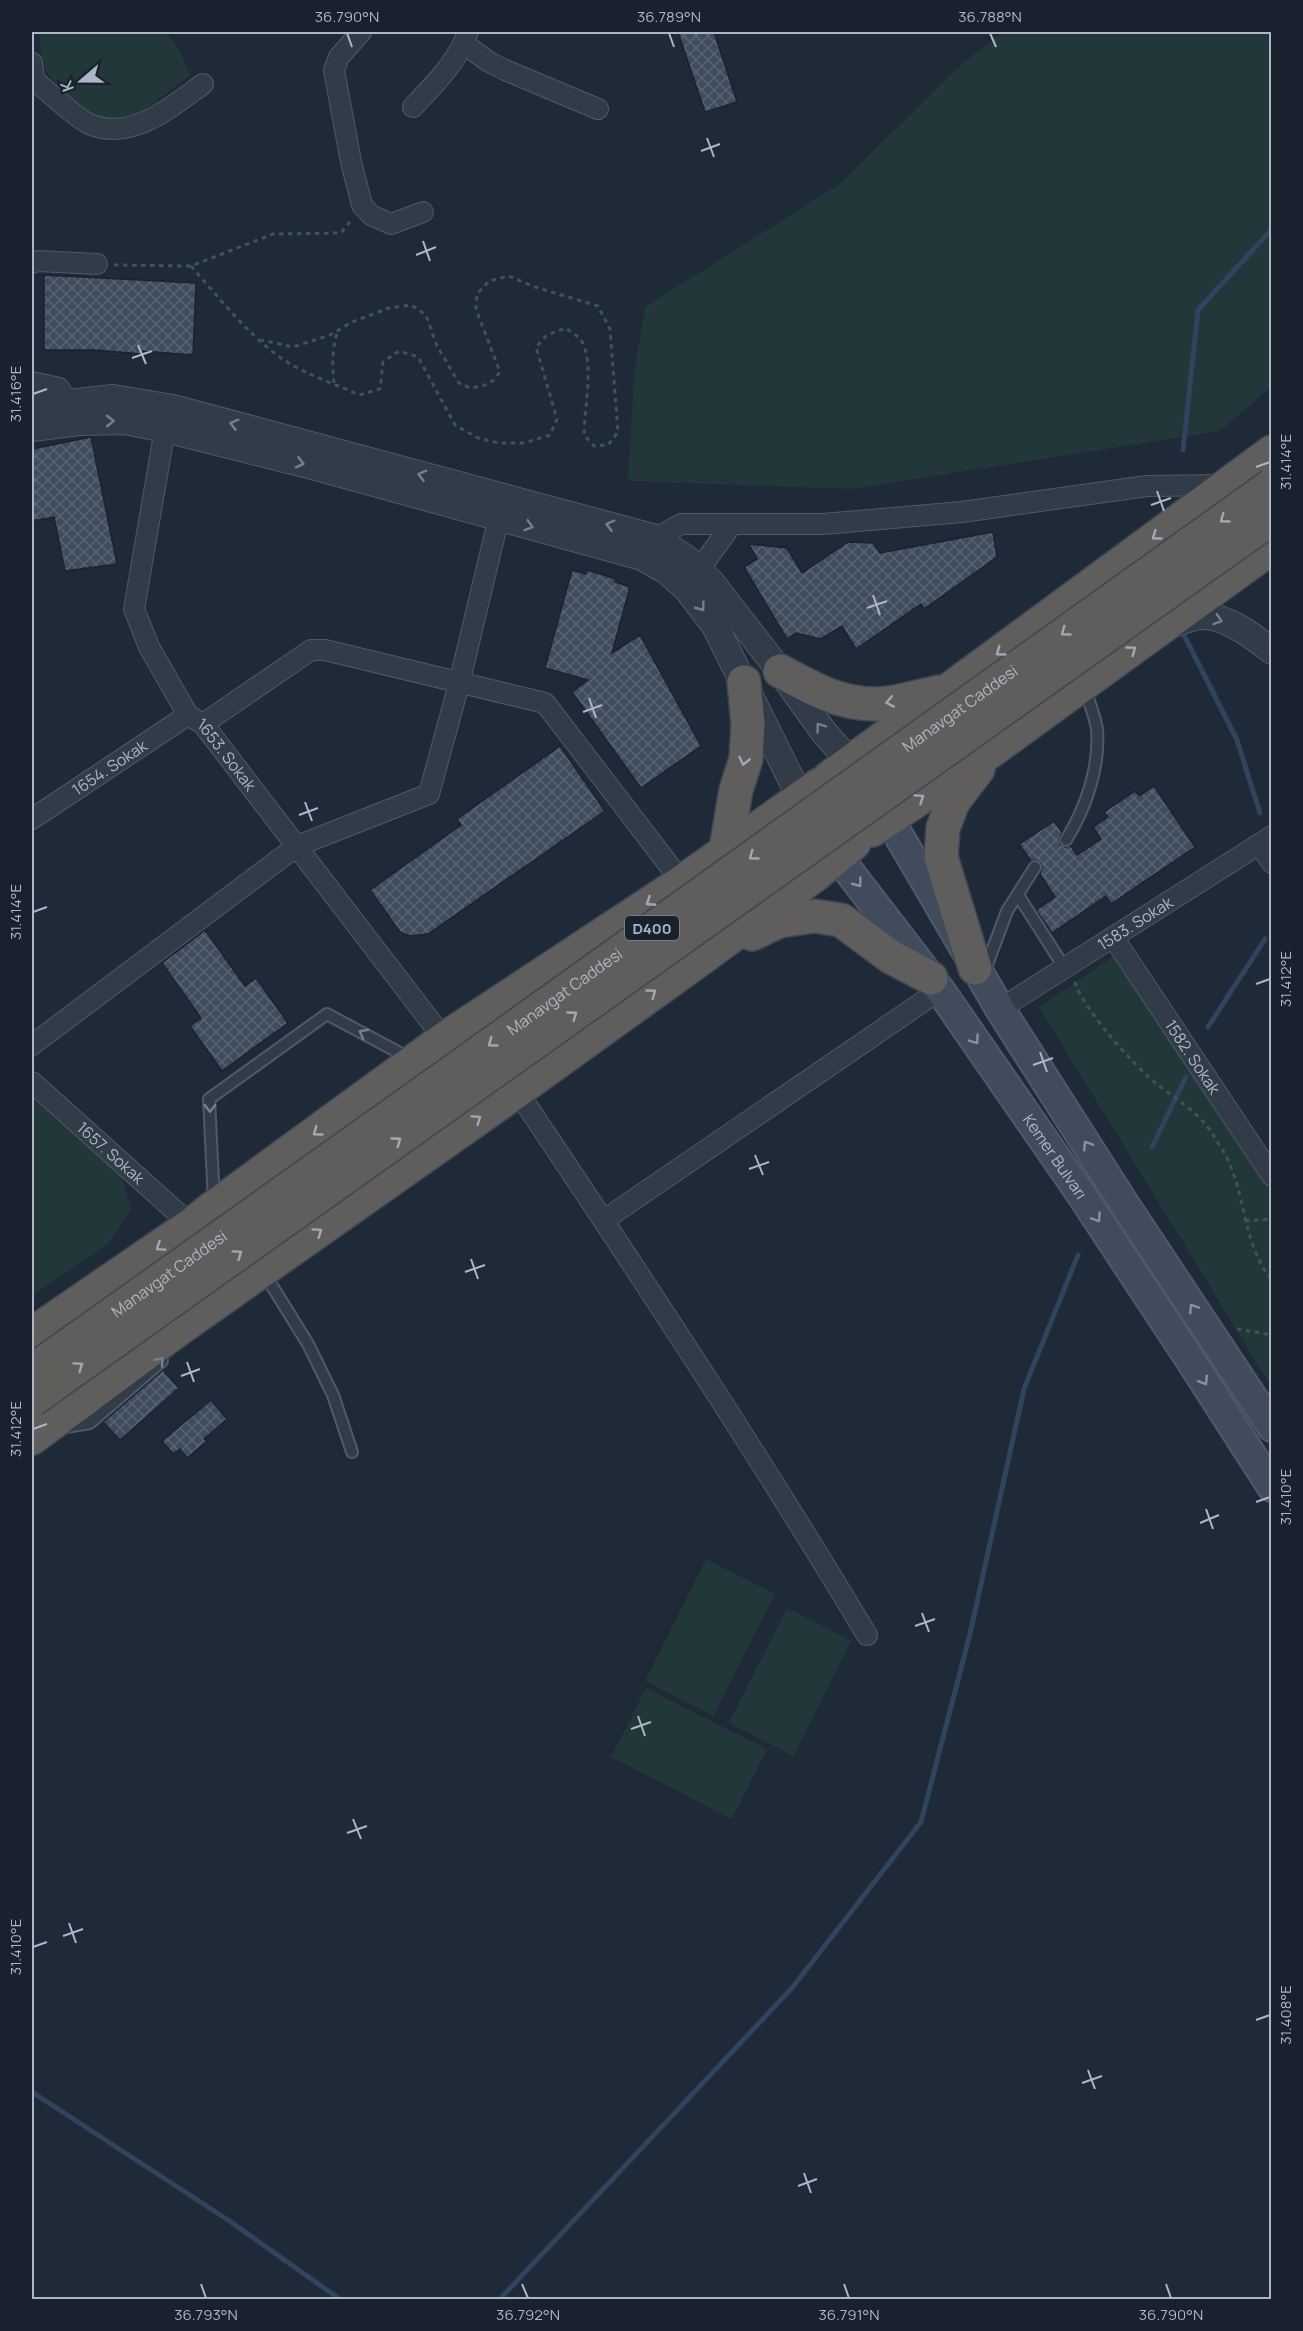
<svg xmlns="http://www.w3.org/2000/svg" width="1303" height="2331" font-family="Manrope,sans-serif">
<defs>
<pattern id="building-cross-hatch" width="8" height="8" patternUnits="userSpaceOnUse" patternTransform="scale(1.5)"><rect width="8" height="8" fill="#3f4c5e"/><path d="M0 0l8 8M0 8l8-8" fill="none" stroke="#586474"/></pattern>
</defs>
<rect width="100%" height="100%" fill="#1f2a38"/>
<g fill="#213739">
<polygon points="39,32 166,32 180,51 190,75 137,116 97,119 64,94 43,68"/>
<polygon points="1003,32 1271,32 1271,387 1220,431 852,489 628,481 634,375 645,307 838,185 964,62"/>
<polygon points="1114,956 1271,1189 1271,1386 1039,1007"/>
<polygon points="32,1098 119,1167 131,1208 109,1243 32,1296"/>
<polygon points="706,1559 775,1594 713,1716 645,1681"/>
<polygon points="787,1608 851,1641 793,1756 729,1723"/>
<polygon points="646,1688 767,1749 732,1819 611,1757"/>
</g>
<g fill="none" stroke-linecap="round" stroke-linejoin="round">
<g stroke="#2f445f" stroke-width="5">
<polyline points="1183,450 1198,310 1272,229"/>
<polyline points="1182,631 1237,740 1260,813"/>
<polyline points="1208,1027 1265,939"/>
<polyline points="1152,1147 1186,1077"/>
<polyline points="32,2092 228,2220 341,2300"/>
<polyline points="499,2300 792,1988 921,1822 970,1634 1024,1389 1078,1255"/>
</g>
</g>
<g fill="url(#building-cross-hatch)" stroke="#1a232f" stroke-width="1.5">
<polygon points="678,32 714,32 737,102 705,112"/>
<polygon points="44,275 196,283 193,355 142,351 142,354 95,350 44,350"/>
<polygon points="91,437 117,564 65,571 54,517 32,521 32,449"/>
<polygon points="993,532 997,557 924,609 921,604 856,649 842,626 821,639 796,633 787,639 744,567 757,559 749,544 787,548 802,573 848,542 873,543 880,553"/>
<polygon points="572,570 586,574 587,570 616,579 615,582 630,587 612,653 640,635 701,746 641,788 572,692 588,680 545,668"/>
<polygon points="560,746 605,811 428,934 410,936 400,932 370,890 461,825 457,819"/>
<polygon points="1154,786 1195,847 1111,904 1106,896 1052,933 1036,910 1055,897 1040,874 1042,868 1041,863 1036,860 1031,861 1019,844 1054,821 1062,832 1059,839 1060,844 1065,847 1071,846 1077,855 1101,839 1093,827 1108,817 1104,812 1135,791 1139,796"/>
<polygon points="205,930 245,986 256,978 288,1023 222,1071 190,1026 201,1018 162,963"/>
<polygon points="163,1370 179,1388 120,1440 103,1422"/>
<polygon points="211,1400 227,1419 204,1439 207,1441 187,1458 180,1449 173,1454 162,1441"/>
</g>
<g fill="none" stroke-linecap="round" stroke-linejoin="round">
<g stroke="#505967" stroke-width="14">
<g id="service">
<path d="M1066 840C1086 808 1100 767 1097 729 1095 716 1089 702 1085 689"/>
<polyline points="1018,895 1064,967"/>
<polyline points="985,970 1007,911 1035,867"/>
<polyline points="214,1202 209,1099 327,1014 409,1058"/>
<polyline points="264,1273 308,1344 333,1395 352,1452"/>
<polyline points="66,1427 90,1423 162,1361"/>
</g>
</g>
<g stroke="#505967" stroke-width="22">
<g id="minor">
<polyline points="361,32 339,57 334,70 351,162 362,205 371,215 391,224 423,212"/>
<polyline points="464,44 489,62 505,70 598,109"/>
<path d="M32 63 34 80C46 90 77 119 89 124 131 142 171 107 203 84"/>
<path d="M413 107C434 85 458 61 468 32"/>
<polyline points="32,263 38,261 97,264"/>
<polyline points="32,382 59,388 75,414"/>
<path id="s1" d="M165 429 134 609 149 647 188 715 203 724 444 1039"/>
<polyline points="656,538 681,524 823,524 962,512 1147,486 1222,485"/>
<polyline points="699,570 732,524"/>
<polyline points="203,724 311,650 325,650 545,703 682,882"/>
<path id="s2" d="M32 819 188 715"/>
<polyline points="1259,844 1272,863"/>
<path id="s3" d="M1113 937 1272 1176"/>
<path id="s4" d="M1000 1009 1272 836"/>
<polyline points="32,1045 297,846 429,794 459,684 499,517"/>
<path id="s5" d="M32 1082 191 1225"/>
<path d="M517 1091C637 1270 756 1450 867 1635"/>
<polyline points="604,1220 940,990"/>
</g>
</g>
<g stroke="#505967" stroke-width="28">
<g id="tertiary">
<polyline points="32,407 113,398 173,408 656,538 687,559 711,582 780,671 823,731 862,776"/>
<polyline points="32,428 79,422 125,421 165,429 316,467 642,557 665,570 687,589 715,626 809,815"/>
<path d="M1171 625C1181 622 1194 615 1204 616 1228 617 1254 637 1272 651"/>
</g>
</g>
<g stroke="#505967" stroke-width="32">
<g id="secondary">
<polyline points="878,800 1000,1009 1125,1205 1272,1427"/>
<path id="s6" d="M824 839 940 990 1081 1194 1189 1358 1272 1487"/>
</g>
</g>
<g stroke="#3d4653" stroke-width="36">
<g id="trunk">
<path d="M780 671C811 688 839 704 875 704 896 704 919 696 940 692"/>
<polyline points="829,778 1272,452"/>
<polyline points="872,830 991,751 1272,547"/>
<polyline points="726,849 736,790 746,759 748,724 744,682"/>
<polyline points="752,934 779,921 814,916 841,920 891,957 931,978"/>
<polyline points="975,968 941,857 943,828 953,802 978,769"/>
<polyline points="32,1334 191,1225 214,1207 444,1039 682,882 819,785"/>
<polyline points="32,1438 176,1331 517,1091 699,960 815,875 854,843"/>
</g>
</g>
<g stroke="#3e5457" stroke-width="3" stroke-dasharray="4.5 4.5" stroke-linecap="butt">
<polyline points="114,265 191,266 273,234 341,233 352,219"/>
<path d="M191 266C221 300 249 337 287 362 309 376 336 384 359 395L380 389 383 362 399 351 418 357 455 425 478 438 499 443H524L550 435 557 419 536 347 547 335 566 328C571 332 578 336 581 340 595 362 584 409 584 435L594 446 608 445 618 432 610 329 598 306 535 287 509 276 489 281 477 294 476 309 500 372 494 380 483 386 470 388 459 383 437 346 426 315 411 305 389 308 352 322 330 335 293 347 261 340"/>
<path d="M334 383C332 364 332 348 338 330"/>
<path d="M1075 982C1083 1009 1134 1066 1158 1085 1177 1100 1198 1112 1212 1133 1218 1143 1226 1154 1230 1165 1247 1205 1243 1242 1272 1281"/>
<polyline points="1245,1221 1272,1219"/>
<polyline points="1237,1329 1272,1335"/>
</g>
<use href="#service" stroke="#323c49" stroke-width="10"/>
<use href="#minor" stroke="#323c49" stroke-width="20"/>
<use href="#tertiary" stroke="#323c49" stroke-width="26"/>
<use href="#secondary" stroke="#404b5c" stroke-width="28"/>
<use href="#trunk" stroke="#605e5c" stroke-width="33"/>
<g stroke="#3d4653" stroke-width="36" stroke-linecap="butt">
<g id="trunk-bridge">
<path id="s7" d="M32 1371 427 1090 1272 485"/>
<polyline points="32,1400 1272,518"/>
</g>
</g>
<use href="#trunk-bridge" stroke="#605e5c" stroke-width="33"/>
</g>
<defs><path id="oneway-chevron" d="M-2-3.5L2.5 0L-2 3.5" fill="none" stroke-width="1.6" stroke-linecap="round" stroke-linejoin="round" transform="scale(1.5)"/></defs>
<g stroke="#757f8e">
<use href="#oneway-chevron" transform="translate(110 421) rotate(-1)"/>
<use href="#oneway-chevron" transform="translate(234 424) rotate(-165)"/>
<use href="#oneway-chevron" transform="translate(300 463) rotate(14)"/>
<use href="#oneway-chevron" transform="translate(422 475) rotate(-165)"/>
<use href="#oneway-chevron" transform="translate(610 525) rotate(-165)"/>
<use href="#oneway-chevron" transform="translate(529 526) rotate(17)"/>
<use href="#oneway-chevron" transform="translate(701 607) rotate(53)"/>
<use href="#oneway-chevron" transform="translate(1218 620) rotate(18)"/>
<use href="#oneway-chevron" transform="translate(820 727) rotate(-126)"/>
<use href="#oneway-chevron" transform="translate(363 1033) rotate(-152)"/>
<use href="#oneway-chevron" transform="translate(210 1108) rotate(91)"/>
<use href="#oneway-chevron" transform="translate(160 1361) rotate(-49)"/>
</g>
<g stroke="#a1a9b6">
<use href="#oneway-chevron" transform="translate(1224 519) rotate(144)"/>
<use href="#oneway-chevron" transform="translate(1156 536) rotate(144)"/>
<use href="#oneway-chevron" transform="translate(1065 632) rotate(144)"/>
<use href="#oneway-chevron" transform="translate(1132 650) rotate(-36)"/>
<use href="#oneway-chevron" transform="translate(1000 652) rotate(144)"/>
<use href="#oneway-chevron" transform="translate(890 702) rotate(169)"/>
<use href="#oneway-chevron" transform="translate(744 761) rotate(103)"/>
<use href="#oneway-chevron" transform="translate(920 798) rotate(-34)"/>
<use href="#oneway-chevron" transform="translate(753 856) rotate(144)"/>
<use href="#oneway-chevron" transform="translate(650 902) rotate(147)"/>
<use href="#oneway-chevron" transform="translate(652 993) rotate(-36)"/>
<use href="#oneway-chevron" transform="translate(573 1015) rotate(-36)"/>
<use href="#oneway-chevron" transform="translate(492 1043) rotate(144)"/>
<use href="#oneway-chevron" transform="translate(477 1119) rotate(-35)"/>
<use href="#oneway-chevron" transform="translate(317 1132) rotate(144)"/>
<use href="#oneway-chevron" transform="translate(397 1141) rotate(-36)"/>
<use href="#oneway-chevron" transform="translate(318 1232) rotate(-35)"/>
<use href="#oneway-chevron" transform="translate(160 1247) rotate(146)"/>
<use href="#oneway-chevron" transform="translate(238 1254) rotate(-35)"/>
<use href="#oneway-chevron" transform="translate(79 1366) rotate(-35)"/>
</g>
<g stroke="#8691a1">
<use href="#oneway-chevron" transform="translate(858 883) rotate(53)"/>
<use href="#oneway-chevron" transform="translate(975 1040) rotate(55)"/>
<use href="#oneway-chevron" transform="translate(1087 1145) rotate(-123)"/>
<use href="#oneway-chevron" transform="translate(1097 1218) rotate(56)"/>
<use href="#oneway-chevron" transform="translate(1193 1308) rotate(-123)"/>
<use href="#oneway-chevron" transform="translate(1204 1381) rotate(58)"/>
</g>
<path fill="none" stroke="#acb6c6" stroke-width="2" d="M347 33 352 47M669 33 674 47M990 33 996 47M707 138 714 157M701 151 720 144M423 241 430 261M416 255 436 247M138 345 146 364M132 358 152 351M33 394 47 389M1256 467 1270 462M1157 491 1164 511M1151 505 1171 498M873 595 880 615M867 608 887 601M589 698 596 718M583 712 602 705M305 802 312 821M299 815 318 808M33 912 47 907M1256 984 1270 979M1040 1052 1047 1072M1033 1065 1053 1058M755 1155 763 1175M749 1169 769 1162M471 1259 478 1279M465 1272 485 1265M187 1362 194 1382M181 1376 200 1369M33 1429 47 1424M1256 1502 1270 1497M1206 1509 1213 1529M1200 1523 1219 1515M922 1613 929 1632M915 1626 935 1619M638 1716 645 1736M631 1729 651 1722M353 1819 361 1839M347 1833 367 1826M69 1923 76 1943M63 1936 83 1929M33 1947 47 1942M1256 2020 1270 2015M1088 2070 1095 2089M1082 2083 1102 2076M804 2173 811 2193M798 2186 817 2179M201 2284 206 2298M522 2284 528 2298M844 2284 849 2298M1166 2284 1171 2298"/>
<g text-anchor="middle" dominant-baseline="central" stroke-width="5" stroke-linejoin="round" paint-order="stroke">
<rect fill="#18212d" stroke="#808998" stroke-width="1.5" x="625" y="916" width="54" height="24" rx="4.5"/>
<g font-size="15" font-weight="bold" fill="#acb6c6">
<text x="652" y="928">D400</text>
</g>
<g font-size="16" fill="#acb6c6" stroke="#18212d">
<text stroke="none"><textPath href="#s7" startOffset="1140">Manavgat Caddesi</textPath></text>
<text stroke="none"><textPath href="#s1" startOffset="358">1653. Sokak</textPath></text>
<text stroke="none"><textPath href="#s2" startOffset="93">1654. Sokak</textPath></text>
<text stroke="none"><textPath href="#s4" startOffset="160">1583. Sokak</textPath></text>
<text stroke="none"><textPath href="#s7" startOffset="654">Manavgat Caddesi</textPath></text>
<text stroke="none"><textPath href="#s3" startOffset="144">1582. Sokak</textPath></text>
<text stroke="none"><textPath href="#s5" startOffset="106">1657. Sokak</textPath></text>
<text stroke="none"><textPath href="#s6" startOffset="393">Kemer Bulvarı</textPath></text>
<text stroke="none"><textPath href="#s7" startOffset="168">Manavgat Caddesi</textPath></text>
</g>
</g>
<rect width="1303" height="2331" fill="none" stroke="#18212d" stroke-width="66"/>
<g transform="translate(81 81) rotate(250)" stroke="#18212d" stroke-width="4.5" paint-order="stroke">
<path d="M0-4.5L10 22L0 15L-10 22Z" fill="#acb6c6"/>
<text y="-9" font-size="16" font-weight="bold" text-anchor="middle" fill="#acb6c6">K</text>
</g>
<rect x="33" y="33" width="1237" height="2265" fill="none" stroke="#acb6c6" stroke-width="2"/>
<g font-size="15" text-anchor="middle" fill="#acb6c6">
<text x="347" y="22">36.790°N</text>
<text x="669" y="22">36.789°N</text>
<text x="990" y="22">36.788°N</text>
<text transform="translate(16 394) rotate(-90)" y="5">31.416°E</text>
<text transform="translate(1286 462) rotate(-90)" y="5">31.414°E</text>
<text transform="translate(16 912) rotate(-90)" y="5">31.414°E</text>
<text transform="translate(1286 979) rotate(-90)" y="5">31.412°E</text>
<text transform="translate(16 1429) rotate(-90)" y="5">31.412°E</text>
<text transform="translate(1286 1497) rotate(-90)" y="5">31.410°E</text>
<text transform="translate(16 1947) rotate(-90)" y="5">31.410°E</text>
<text transform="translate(1286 2015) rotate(-90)" y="5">31.408°E</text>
<text x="206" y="2320">36.793°N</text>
<text x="528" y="2320">36.792°N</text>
<text x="849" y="2320">36.791°N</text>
<text x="1171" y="2320">36.790°N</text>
</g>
</svg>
